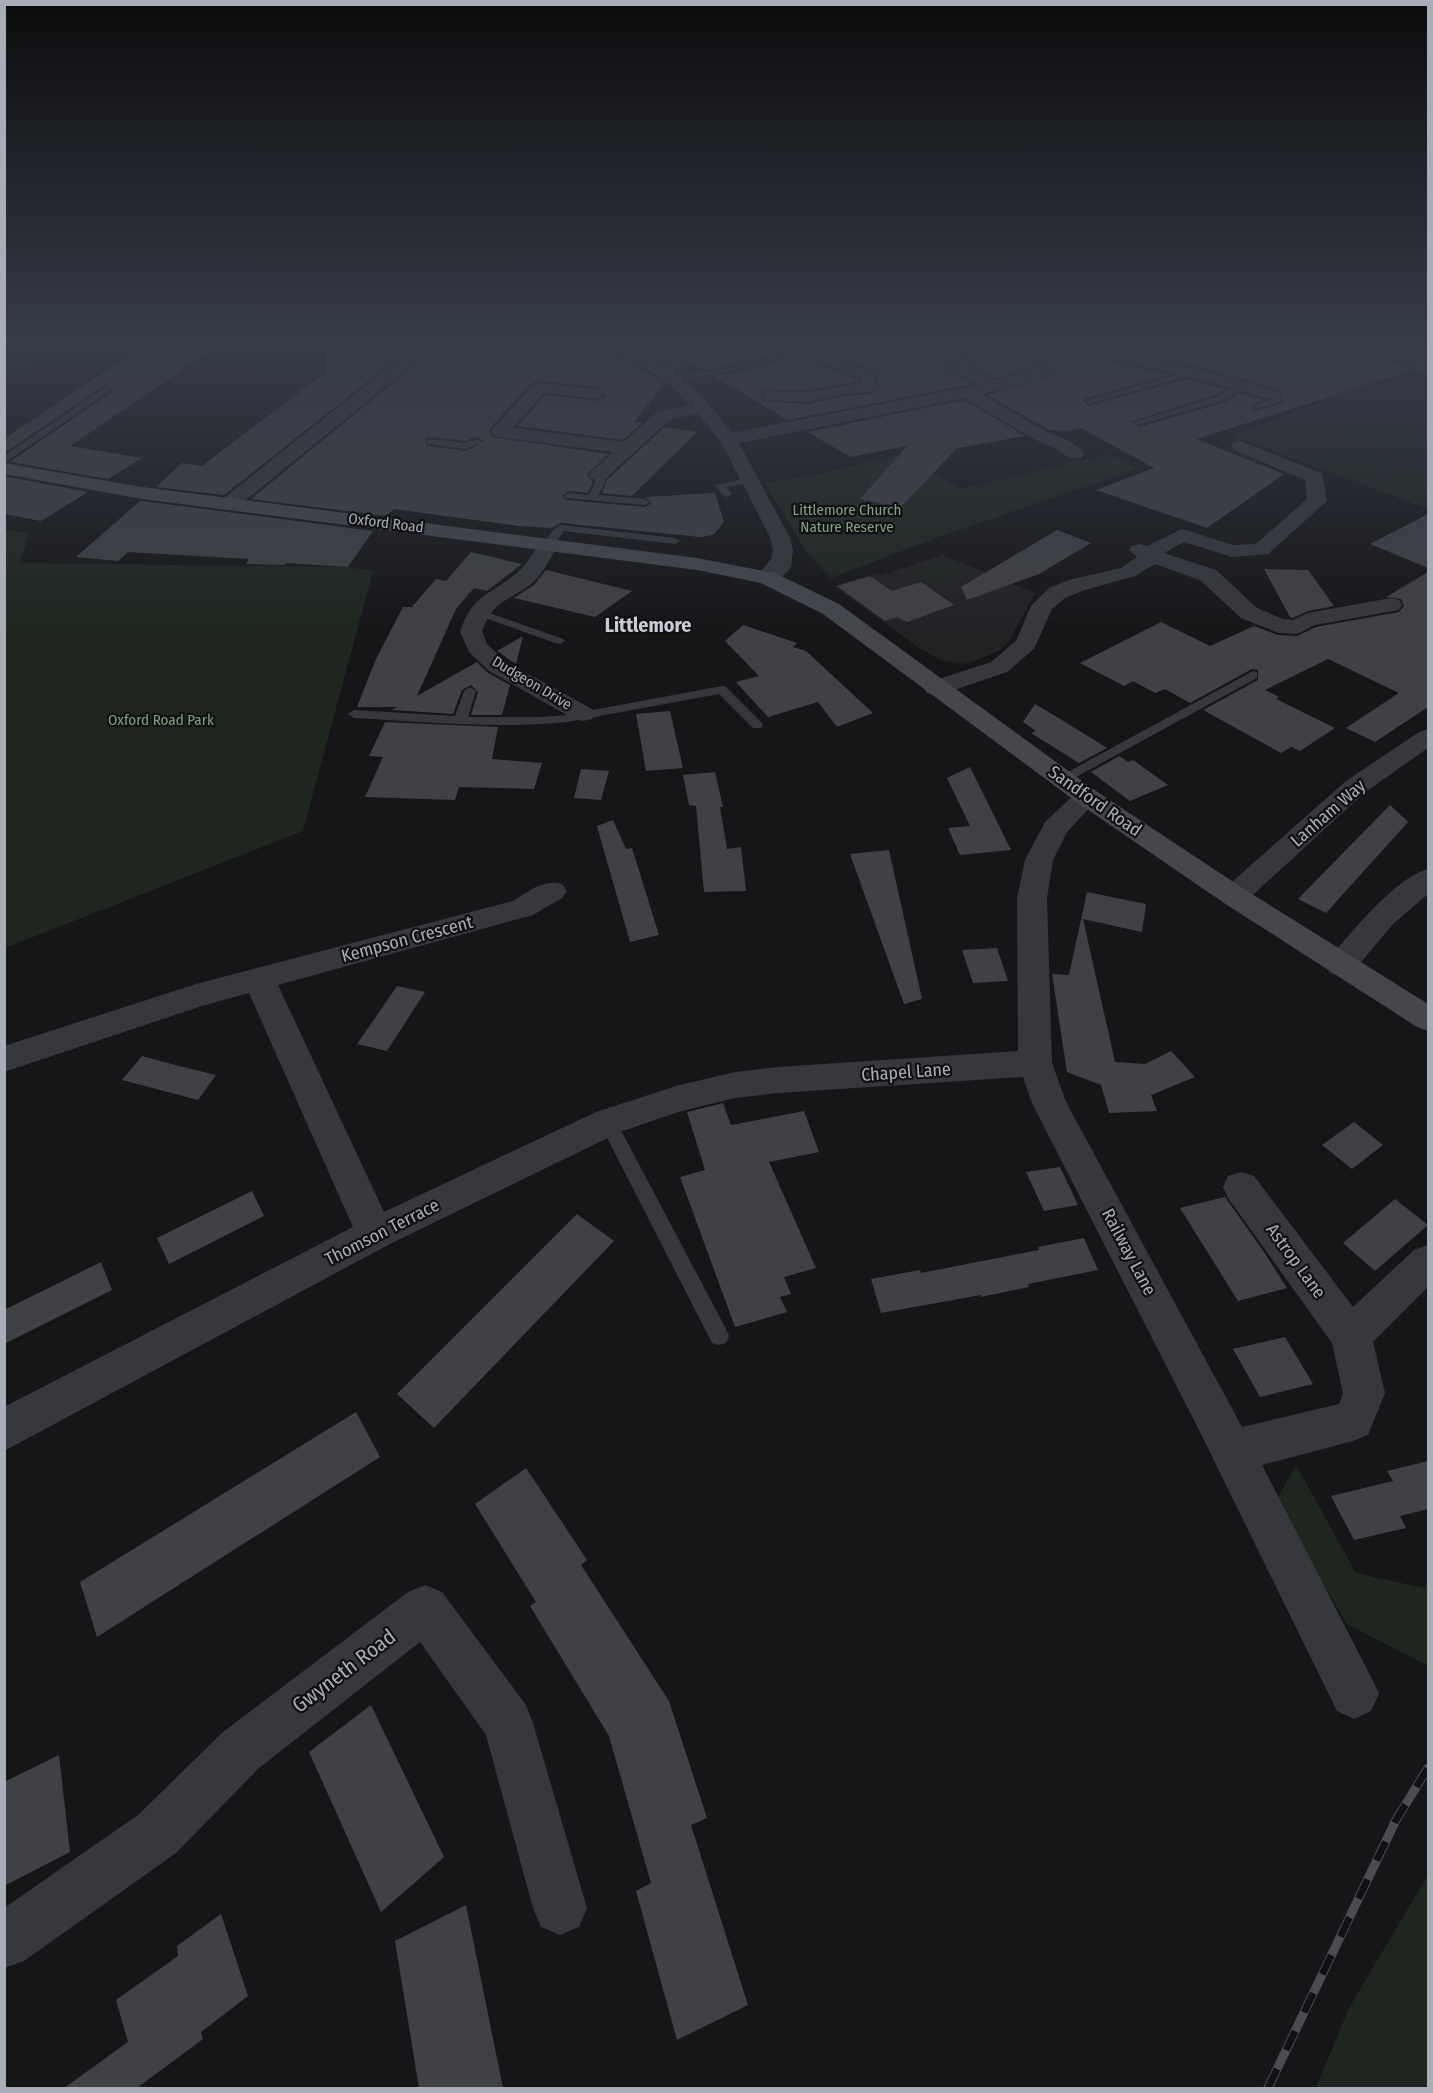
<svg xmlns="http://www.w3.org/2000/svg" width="1433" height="2093" font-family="'Fira Sans Condensed',sans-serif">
<rect width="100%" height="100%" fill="#161618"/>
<g fill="#222225">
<polygon points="1428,379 1428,509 1234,436 1356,388"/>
<polygon points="943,555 1035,593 1008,643 998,651 967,664 943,661 919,648 834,586 878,573 881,575"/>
</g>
<g fill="#1e261f">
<polygon points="5,341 77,341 5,380"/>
<polygon points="1390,424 1428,432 1428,457 1406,459 1333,431"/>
<polygon points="1353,443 1404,461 1361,483 1309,463"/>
<polygon points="907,453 929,471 960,488 966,488 1108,454 1140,468 936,538 831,578 807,553 765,483 824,473"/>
<polygon points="1412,464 1428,470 1428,503 1423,506 1369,486"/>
<polygon points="5,530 29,533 20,563 346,567 373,571 303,831 5,948"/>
<polygon points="950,561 966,571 927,584 911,574"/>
<polygon points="1296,1465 1356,1573 1424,1588 1428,1582 1428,1666 1347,1624 1275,1503"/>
<polygon points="1428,1875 1428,2088 1316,2088 1349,2008"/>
</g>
<g fill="#404145" fill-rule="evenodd">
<path d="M326 341H587L591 346 632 363 664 384 634 422 642 423 623 440 518 426 545 395 597 401 607 395 597 387 540 381 532 382 492 426 489 432 492 437 608 454 587 475 593 482 588 493 568 491 562 496 566 500 645 507 652 503 646 497 715 493 724 522 713 535 700 537 561 523 552 528 519 526 394 509 386 516 251 499 426 356 429 351 418 344 412 346 224 495 156 487 182 463 202 466 326 372H324ZM429 437 465 441 477 437 484 441 466 451 427 446 425 440Z"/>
<polygon points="622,341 699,341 693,349 751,341 822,341 747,362 704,370 685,358 676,370 649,351"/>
<path d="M847 341H941L945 346 965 353 946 364 944 367 946 372 972 384 788 420 714 376 748 370ZM822 351 877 372 879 389 870 394 844 396 807 404 762 401 760 395 764 390H807L860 381 816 363 813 357Z"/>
<polygon points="973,341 1072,341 1041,362 996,378 972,368 994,354 991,348"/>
<polygon points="1096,341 1143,341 1177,355 1232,341 1357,341 1361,346 1413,370 1197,439 1284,474 1207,528 1096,490 1154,468 1081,428 1068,431 1049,430 988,395 1048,376 1082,355 1168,375 1084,399 1083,401 1088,406 1186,379 1226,389 1218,394 1132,421 1139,427 1226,402 1239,393 1263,400 1253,404 1253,409 1256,411 1283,403 1281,390 1202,368 1094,345"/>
<polygon points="1386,341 1428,341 1428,362"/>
<polygon points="153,345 214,348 70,446 142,458 108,479 10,462 112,392 113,389 103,386 4,453 4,439 113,366"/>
<polygon points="964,400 1025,436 957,448 900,508 860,499 907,446 850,457 808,432"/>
<polygon points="665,427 697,432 632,496 602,493 607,480"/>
<polygon points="4,476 88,492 41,521 4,514"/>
<polygon points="140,501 142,501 373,531 348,567 286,563 284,565 246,564 249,559 128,552 118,561 76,557"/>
<polygon points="1428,514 1428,568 1370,544"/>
<polygon points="1057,530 1091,543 1039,574 967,600 961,587"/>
<polygon points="471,552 522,564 487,591 474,588 456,609 417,696 477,662 488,673 510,685 502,715 471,715 478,692 471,685 462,690 453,714 392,710 397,707 357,707 376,659 403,607 412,607 436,579 446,581"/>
<polygon points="1264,569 1308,570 1334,606 1308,611 1293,618 1278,614 1290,617"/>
<polygon points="546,570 632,591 595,617 514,598 534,585"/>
<polygon points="1428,572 1428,707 1375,742 1346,728 1399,693 1328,659 1265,690 1279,697 1276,699 1335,728 1300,751 1291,747 1281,753 1203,710 1258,680 1258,670 1252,669 1190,703 1165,689 1155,693 1133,681 1124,686 1080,663 1161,622 1210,646 1254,626 1278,635 1297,636 1316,627 1399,612 1404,606 1401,599 1386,597"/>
<polygon points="870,576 892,591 921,582 954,605 907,622 897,617 885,621 837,586"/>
<polygon points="743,625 797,643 793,647 806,651 873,713 837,727 818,702 768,717 736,682 759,676 725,641"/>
<polygon points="523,636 516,664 497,651"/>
<polygon points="1035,704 1062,720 1107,748 1079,763 1031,733 1036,731 1023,722"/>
<polygon points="670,711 683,768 646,771 636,714"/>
<polygon points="385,722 498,727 492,759 542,763 534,789 459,787 455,800 365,797 383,757 369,756"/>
<polygon points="1119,756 1128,762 1133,760 1168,785 1130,801 1091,772"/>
<polygon points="970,767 1011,850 960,855 948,828 970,826 947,778"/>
<polygon points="581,769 609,771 601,800 574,798"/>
<polygon points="715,772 723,807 720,807 727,849 741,847 746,891 704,892 696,806 689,805 683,775"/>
<polygon points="1390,805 1408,822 1326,913 1298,899"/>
<polygon points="613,820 626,849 632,848 659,935 630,942 597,826"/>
<polygon points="889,850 922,999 904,1004 850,854"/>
<polygon points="1087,892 1146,904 1142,932 1083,919 1115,1062 1145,1064 1171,1051 1195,1077 1151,1095 1157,1111 1109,1113 1101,1085 1067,1072 1052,974 1069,975"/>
<polygon points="997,948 1008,981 973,983 962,950"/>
<polygon points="397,986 425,992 387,1051 357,1044"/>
<polygon points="142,1056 179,1066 216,1075 198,1100 122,1080"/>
<polygon points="723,1103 731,1125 804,1111 819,1152 769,1162 816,1268 784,1277 791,1294 780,1297 787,1312 735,1327 680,1177 705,1170 687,1112"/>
<polygon points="1354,1122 1383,1145 1352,1169 1322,1145"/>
<polygon points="1060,1167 1078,1205 1044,1211 1026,1172"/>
<polygon points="252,1191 264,1216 169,1264 157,1238"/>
<polygon points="1225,1197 1262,1249 1287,1288 1238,1301 1180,1208"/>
<polygon points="1395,1199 1428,1225 1375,1271 1343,1243"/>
<polygon points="577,1214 614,1241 434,1428 397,1394"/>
<polygon points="1084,1238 1098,1270 1028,1284 1029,1287 981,1297 981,1295 881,1313 871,1279 920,1270 921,1273 1039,1250 1038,1247"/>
<polygon points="101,1262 112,1290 4,1344 4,1310"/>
<polygon points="1285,1337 1313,1384 1260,1397 1233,1349"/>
<polygon points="356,1412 380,1457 97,1637 80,1582"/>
<polygon points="1428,1461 1428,1509 1400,1516 1406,1528 1354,1540 1331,1496 1393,1481 1387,1471"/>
<polygon points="526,1468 587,1560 581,1565 669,1701 707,1818 691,1825 748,2005 677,2040 636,1891 651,1883 609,1736 530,1606 536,1602 475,1504"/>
<polygon points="371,1705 444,1857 381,1912 309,1752"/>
<polygon points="59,1755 70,1852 4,1886 4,1782"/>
<polygon points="466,1905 503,2088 419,2088 395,1941"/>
<polygon points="221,1914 248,1996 201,2032 203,2039 137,2088 64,2088 128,2042 116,2000 178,1956 177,1946"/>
</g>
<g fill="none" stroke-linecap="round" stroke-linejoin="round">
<g fill="#37383d" fill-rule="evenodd">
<polygon points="831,341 845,341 747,368 674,380 670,378 747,364"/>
<polygon points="1188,371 1191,371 1191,375 1089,404 1085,401"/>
<polygon points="1240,383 1247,385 1225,400 1138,425 1134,422 1219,396"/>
<polygon points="104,388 111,390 4,463 4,456"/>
<polygon points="1273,392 1281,398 1281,402 1255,409 1255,405 1272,399 1269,395"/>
<polygon points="430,439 465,443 478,439 482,442 466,449 427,444 427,440"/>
<polygon points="598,472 603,475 605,482 598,495 645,499 650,502 645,505 566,498 564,496 569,493 589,495 595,482 593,475"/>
<polygon points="752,477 757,480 755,482 726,487 732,494 727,497 724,496 715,485"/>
<path d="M561 525 675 538 680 541 675 544 564 531 553 546H545C544 540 554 527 561 525Z"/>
<polygon points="478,609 563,639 565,641 559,644 555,643 474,614 474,610"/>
<polygon points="1253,671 1257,672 1257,678 1067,782 1062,783 1055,779"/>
<path d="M722 686 726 687 761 722 763 725 761 728H753L719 694 567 722C496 729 425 722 354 718L348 714 354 710 455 716 464 691 470 687 476 691 468 717H541L566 715Z"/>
<polygon points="608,1115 614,1117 726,1329 729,1336 726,1343 719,1345 712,1343 599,1122 602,1117"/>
</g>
<g fill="#37383d" fill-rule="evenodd">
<polygon points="216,341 300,341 287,349 224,346"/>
<path d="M589 341C597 341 605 340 613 341 659 348 707 398 732 433L979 385 948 371 946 368 948 365 971 353 946 344 943 341H966L990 350 992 353 990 356 967 368 996 380 1042 364 1076 341H1094L1090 346 1202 370 1279 391 1281 395 1273 400 1202 380 1081 353C1054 377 1016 386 982 394 1004 407 1025 421 1048 432 1061 438 1076 442 1084 454L1081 458H1069L1057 449 1036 440 964 398 739 443 790 538 793 550 791 567C783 578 773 586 759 583L756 578C769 559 779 560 768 533L723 446 698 413 669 420 605 479H591L589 475 613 452 494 436 491 432 494 428 534 384 540 383 597 389 605 394 597 399 544 393 513 428 624 442 657 412 691 405C662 375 631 357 592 344Z"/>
<polygon points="1359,341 1380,341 1428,364 1428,375 1362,344"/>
<polygon points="419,346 427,351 425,354 237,507 223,507 220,503 223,499 413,348"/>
<polygon points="823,353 876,374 878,387 870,392 844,394 807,402 764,400 762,396 764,392 770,391 807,392 862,383 862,379 817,361 815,358 817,355"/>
<polygon points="1240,441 1321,473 1323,477 1327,501 1268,554 1232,557 1184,542 1164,553 1216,570 1257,608 1283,619 1293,620 1308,613 1391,598 1399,600 1402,605 1399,610 1315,625 1297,634 1279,633 1241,618 1200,580 1155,564 1135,576 1085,590 1065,598 1052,609 1034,649 1007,672 945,693 936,695 927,693 924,688 927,683 991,662 1016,641 1031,606 1049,588 1069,580 1121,568 1137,557 1129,550 1132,546 1139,544 1147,546 1182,529 1233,545 1256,544 1307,499 1305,480 1234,450 1231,446 1234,442"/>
<path d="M549 538 556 540 559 544C551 556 543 574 532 583 508 602 494 599 482 631L487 644 505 661 592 709 595 714 592 719 583 721 574 719 489 671 469 652 460 631C474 593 489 596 517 573 527 565 534 550 542 540Z"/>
<polygon points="1428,729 1428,748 1364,793 1244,903 1234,906 1224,903 1219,896 1224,889 1346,781 1419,732"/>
<path d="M1087 789 1096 791 1100 797 1067 832 1053 860 1047 898 1052 1063 1066 1102 1242 1427 1339 1404 1343 1393 1332 1343 1228 1198 1223 1187 1228 1176 1241 1172 1254 1176 1353 1307 1414 1250 1428 1245V1287L1373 1342 1385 1393 1368 1435 1353 1441 1262 1465 1371 1677 1379 1694 1371 1711 1354 1719 1337 1711 1200 1432 1032 1103 1023 1077 778 1093 735 1098 678 1112 620 1132 388 1245 4 1451V1407L353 1227 249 993 202 1006 4 1072V1046L196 984 513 901C529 891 543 879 562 884L567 891 562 898 533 915 278 985 384 1212 596 1112 676 1086 735 1072 778 1067 1018 1051 1017 898 1025 860 1045 822 1078 791Z"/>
<path d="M1428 869V894L1393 924 1352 973 1341 976 1330 973 1326 965 1330 957C1353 931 1394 879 1428 869Z"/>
<polygon points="425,1585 442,1592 526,1705 533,1723 587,1908 579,1927 560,1935 541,1927 533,1908 486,1735 420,1642 259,1768 176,1853 24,1961 4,1968 4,1908 138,1815 223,1732 408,1592"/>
</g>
<polygon fill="#45474d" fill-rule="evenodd" points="4,463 142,487 697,558 775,573 839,604 1096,791 1244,889 1428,1004 1428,1031 1417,1027 1224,903 1078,803 823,614 761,583 697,570 142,499 4,474"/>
<g stroke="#4a4c52" stroke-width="9">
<polyline id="rail" points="1268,2088 1396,1820 1428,1768"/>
</g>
<use href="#rail" stroke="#111113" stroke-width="7" stroke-dasharray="21" stroke-linecap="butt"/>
</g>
<linearGradient id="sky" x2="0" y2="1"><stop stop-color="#0c0c0d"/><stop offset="0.54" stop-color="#363c48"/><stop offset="1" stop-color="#363c48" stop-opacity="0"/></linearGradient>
<rect width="1433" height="634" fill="url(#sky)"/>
<g text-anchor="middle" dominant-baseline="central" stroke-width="4.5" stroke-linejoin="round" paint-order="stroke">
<g font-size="15" fill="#7fa381" stroke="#111113">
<text x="847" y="510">Littlemore Church<tspan x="847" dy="17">Nature Reserve</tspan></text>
<text x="161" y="720">Oxford Road Park</text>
</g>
<g font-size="15" fill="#a8adb8" stroke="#111113">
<text transform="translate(386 523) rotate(7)">Oxford Road</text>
<text transform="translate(532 683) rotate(31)">Dudgeon Drive</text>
</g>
<g font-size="18" fill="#a8adb8" stroke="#111113">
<text transform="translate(1095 801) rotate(35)">Sandford Road</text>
<text transform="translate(1328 813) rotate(-41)">Lanham Way</text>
<text transform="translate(407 939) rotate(-15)">Kempson Crescent</text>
<text transform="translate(906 1072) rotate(-4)">Chapel Lane</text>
<text transform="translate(382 1232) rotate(-27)">Thomson Terrace</text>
<text transform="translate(1129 1252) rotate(62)">Railway Lane</text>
<text transform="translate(1296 1261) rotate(54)">Astrop Lane</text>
</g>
<g font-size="20" font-weight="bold" fill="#c9ccd4" stroke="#111113">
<text x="648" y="625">Littlemore</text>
</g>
<g font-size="21" fill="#a8adb8" stroke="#111113">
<text transform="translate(344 1671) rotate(-37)">Gwyneth Road</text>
</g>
</g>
<rect width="1433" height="2093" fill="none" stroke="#a8adb8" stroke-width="12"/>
</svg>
